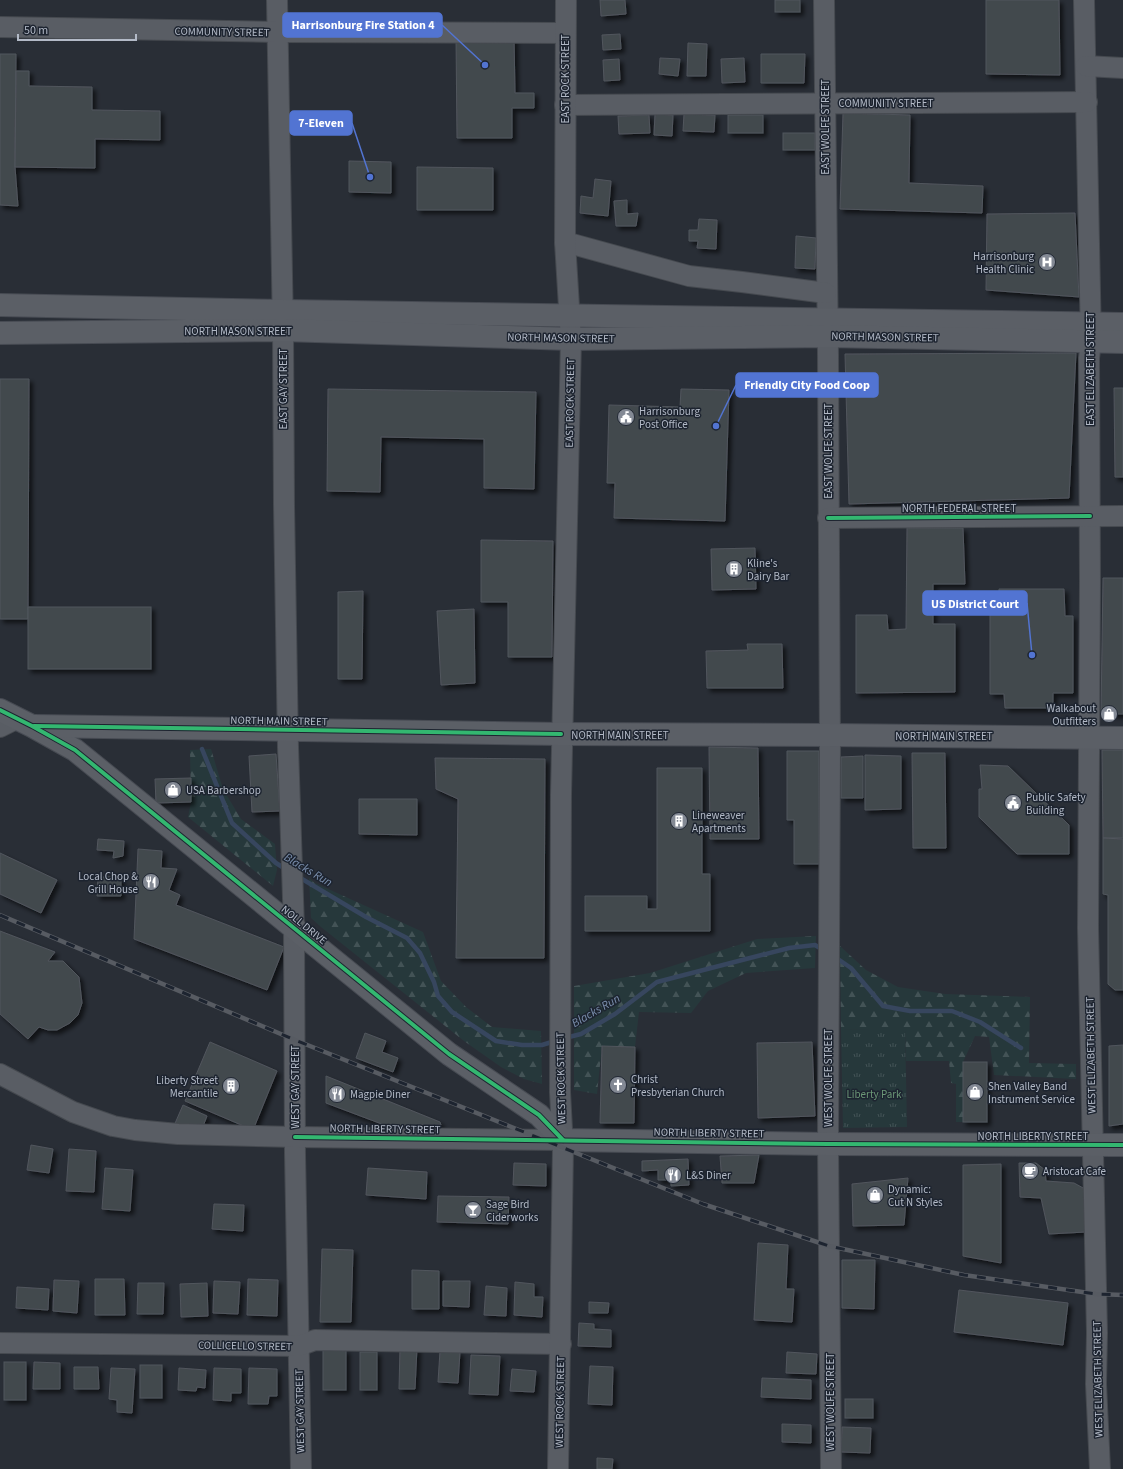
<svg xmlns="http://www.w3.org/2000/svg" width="1123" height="1469" font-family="'Source Sans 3',sans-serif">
<defs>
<pattern id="forest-firs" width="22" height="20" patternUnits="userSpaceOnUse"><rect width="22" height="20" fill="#26383b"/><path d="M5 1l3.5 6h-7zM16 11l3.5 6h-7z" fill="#435356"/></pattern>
<pattern id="park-tufts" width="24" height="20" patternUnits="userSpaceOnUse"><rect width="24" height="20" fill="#26383b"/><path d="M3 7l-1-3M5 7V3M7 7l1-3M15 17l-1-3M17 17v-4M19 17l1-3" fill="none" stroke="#435356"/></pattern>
<filter id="shadow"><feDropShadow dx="3.5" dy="3.5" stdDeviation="2" flood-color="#0009"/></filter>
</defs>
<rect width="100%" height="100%" fill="#292e36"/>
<g fill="url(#forest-firs)">
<polygon points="211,749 223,789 241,819 275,844 277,870 273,886 188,817 191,802 190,750"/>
<polygon points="309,878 315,883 423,932 441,981 466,1007 492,1027 541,1031 542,1084 524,1079 501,1067 464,1041 321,927 311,918"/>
<polygon points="816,936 815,968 746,973 708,991 691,1013 639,1012 635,1047 602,1046 597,1094 574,1090 574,986 650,973 757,939"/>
<polygon points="840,946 866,970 898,987 945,994 1030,997 1029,1063 1076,1064 1076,1079 994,1075 989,1037 975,1036 963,1062 963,1122 956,1122 956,1084 951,1083 949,1061 906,1061 905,1029 841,1030"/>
</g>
<polygon fill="url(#park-tufts)" points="905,1028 907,1127 843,1128 841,1030"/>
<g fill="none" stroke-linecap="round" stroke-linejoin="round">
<g stroke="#37465e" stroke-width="4.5">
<polyline points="202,749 232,823 276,863 287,870"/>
<polyline points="297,876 366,917 407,938 420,953 434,982 438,996 452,1012 496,1041 522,1045 542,1045 555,1041"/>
<polyline points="835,957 851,968 883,1006 910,1011 952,1011 980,1022 1021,1048"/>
<polyline points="565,1038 581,1034 615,1014 657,982 789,948 815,945 823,950"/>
</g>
</g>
<g fill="#43484e" stroke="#51565d" filter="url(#shadow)">
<polygon points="600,0 625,0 626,14 601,16"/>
<rect x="775" y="0" width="25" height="12"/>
<polygon points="986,0 1059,0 1060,75 986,74"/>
<polygon points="620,34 621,49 603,50 602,35"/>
<polygon points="456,37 514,37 515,93 534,93 534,108 512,108 512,138 457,138"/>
<polygon points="688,43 707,44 706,76 687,76"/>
<polygon points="0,54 16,54 15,167 18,206 0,205"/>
<polygon points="761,54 805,54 804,83 761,83"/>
<polygon points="660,58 680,59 678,76 659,74"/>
<polygon points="744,58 745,82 722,83 721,59"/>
<polygon points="619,59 620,80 604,81 603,60"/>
<polygon points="16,71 29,71 29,86 92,87 92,110 160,111 160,140 95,139 95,168 15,167"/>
<polygon points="843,113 910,115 909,183 983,186 982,213 840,209"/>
<polygon points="655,114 673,115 672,136 654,135"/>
<polygon points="684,114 715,115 714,132 683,131"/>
<polygon points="649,115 650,133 619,134 618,116"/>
<rect x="728" y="115" width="35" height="18"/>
<rect x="783" y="133" width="32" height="17"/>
<polygon points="349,161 391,162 391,193 349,192"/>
<polygon points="417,167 493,168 493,210 417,210"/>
<polygon points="595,179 611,181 608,216 580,213 581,196 593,198"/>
<polygon points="627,200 627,214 638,213 636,226 616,226 614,201"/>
<polygon points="1075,213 1079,297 986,290 987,214"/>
<polygon points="699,219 717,220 716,249 697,248 698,241 689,241 689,230 698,230"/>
<polygon points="796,236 816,238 815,269 795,268"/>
<polygon points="1076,353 1069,498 849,504 845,354"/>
<polygon points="0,379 29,379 28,619 0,619"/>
<polygon points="1114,388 1123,388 1123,477 1115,477"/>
<polygon points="328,389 536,392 534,489 484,488 484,439 381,437 380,492 327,491"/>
<polygon points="681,389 729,390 725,521 614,518 615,483 607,483 609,405 680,407"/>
<polygon points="907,528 963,528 965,584 933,584 933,624 955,624 955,692 856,693 856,615 887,615 888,630 906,629"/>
<polygon points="481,540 553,541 552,657 508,657 508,602 481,602"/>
<polygon points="755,548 756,589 712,590 711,549"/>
<polygon points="1103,578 1123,578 1123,714 1101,714"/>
<polygon points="999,589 1064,589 1065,616 1073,616 1073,693 1053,693 1053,708 1005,708 1004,694 990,694 990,612 999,612"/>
<polygon points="363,591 362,679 338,679 338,592"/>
<rect x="28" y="607" width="123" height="62"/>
<polygon points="474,609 475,683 441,685 437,611"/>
<polygon points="747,644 782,644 783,688 707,688 706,651 748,650"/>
<polygon points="709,747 758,748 759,839 710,839"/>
<polygon points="1102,750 1123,750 1123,838 1103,838"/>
<polygon points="787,751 819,751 819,864 794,864 794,820 787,820"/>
<polygon points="912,753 945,753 946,848 913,848"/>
<polygon points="276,754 280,811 252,812 249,756"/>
<polygon points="865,755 901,756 901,809 865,810"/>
<polygon points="863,756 863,798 841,798 841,757"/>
<polygon points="435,758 545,759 544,958 456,958 458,799 436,789"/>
<polygon points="980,765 1008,766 1069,825 1069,854 1017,854 979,817 979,789 982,789"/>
<polygon points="657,768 702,768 702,874 710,874 710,931 585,931 585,896 647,896 647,909 657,909"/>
<polygon points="191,778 191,802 156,803 155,779"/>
<polygon points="359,799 417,799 417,835 359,834"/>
<polygon points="1103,838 1123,839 1123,990 1115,990 1108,984 1108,895 1103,894"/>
<polygon points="98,839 124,841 123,856 113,858 114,851 97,850"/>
<polygon points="138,849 162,851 161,868 177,869 169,890 180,895 176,905 284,947 267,990 134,939"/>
<polygon points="0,853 57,880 41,913 0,894"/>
<polygon points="98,877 121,877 121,896 97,896"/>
<polygon points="0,931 55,952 48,961 63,961 79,977 82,1003 78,1015 70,1023 57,1030 48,1030 39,1027 28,1039 0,1014"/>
<polygon points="365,1033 386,1041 382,1052 398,1058 393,1072 356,1058"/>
<polygon points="210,1042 277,1071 253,1130 185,1101"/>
<polygon points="812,1042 815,1116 758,1118 757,1043"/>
<polygon points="1123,1045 1123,1124 1109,1126 1109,1046"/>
<polygon points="602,1046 635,1047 634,1123 600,1123"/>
<rect x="963" y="1062" width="24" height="60"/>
<polygon points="326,1076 440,1122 441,1125 387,1126 326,1103"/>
<polygon points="183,1105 207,1116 202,1129 173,1128"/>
<polygon points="31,1145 53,1149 49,1173 27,1170"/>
<polygon points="69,1149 96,1151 94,1192 66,1191"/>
<polygon points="759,1155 754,1183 722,1183 720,1156"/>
<polygon points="688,1159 689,1185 671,1186 671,1180 658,1180 658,1170 642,1171 642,1161"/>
<polygon points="514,1163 546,1164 546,1186 513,1185"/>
<polygon points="1019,1163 1036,1163 1045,1170 1046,1181 1074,1183 1085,1189 1086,1232 1049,1234 1041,1198 1020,1197"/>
<polygon points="1001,1164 1001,1263 963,1256 963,1165"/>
<polygon points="105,1168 133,1170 130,1211 102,1209"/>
<polygon points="368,1168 427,1172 426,1199 366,1195"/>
<polygon points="908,1178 904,1225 853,1226 852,1184"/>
<polygon points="438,1196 509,1197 508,1224 437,1222"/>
<polygon points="214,1204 244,1205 243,1231 212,1229"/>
<polygon points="758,1243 788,1245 786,1289 794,1289 792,1322 754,1320"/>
<polygon points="322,1249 353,1250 351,1322 320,1322"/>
<polygon points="842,1260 875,1260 874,1309 842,1308"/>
<polygon points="412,1270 439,1271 439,1309 412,1309"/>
<polygon points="95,1279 124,1279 125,1315 95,1315"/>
<polygon points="248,1279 278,1280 277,1316 247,1315"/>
<polygon points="54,1280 79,1281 77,1313 53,1311"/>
<polygon points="214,1281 240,1282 238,1314 213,1313"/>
<polygon points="443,1281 470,1281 469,1307 443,1306"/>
<polygon points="515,1282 534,1284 534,1297 543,1297 542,1317 514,1315"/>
<polygon points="138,1283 164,1283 163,1314 137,1314"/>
<polygon points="207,1283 208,1316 181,1317 180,1284"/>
<polygon points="486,1286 507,1288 506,1316 484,1315"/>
<polygon points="17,1287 49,1289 48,1310 16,1308"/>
<polygon points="959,1290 1068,1303 1063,1345 954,1332"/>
<polygon points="589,1302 609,1303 608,1313 589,1313"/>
<polygon points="579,1323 594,1324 594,1329 611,1330 611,1347 578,1346"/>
<polygon points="400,1348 417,1348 415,1389 399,1389"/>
<rect x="323" y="1350" width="23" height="40"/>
<polygon points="440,1351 460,1352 458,1383 438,1382"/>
<rect x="360" y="1352" width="17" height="38"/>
<polygon points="787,1352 817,1354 816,1374 786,1373"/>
<polygon points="471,1355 500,1356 498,1395 469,1394"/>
<rect x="4" y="1362" width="22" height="38"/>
<polygon points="34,1362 60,1363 60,1389 33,1389"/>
<rect x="140" y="1365" width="22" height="33"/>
<polygon points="590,1366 613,1367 612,1405 588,1404"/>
<polygon points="74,1367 98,1367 99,1389 74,1389"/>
<polygon points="111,1368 135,1369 132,1413 117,1412 117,1400 109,1399"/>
<polygon points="179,1368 206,1370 205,1388 197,1387 196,1391 178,1390"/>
<polygon points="214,1368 241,1369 241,1393 231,1393 231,1401 213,1400"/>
<polygon points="249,1368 277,1369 277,1396 269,1396 268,1404 248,1404"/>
<polygon points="512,1369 536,1371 534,1392 510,1391"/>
<polygon points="762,1378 811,1380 811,1399 761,1397"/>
<rect x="845" y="1399" width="28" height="19"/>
<polygon points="782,1424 811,1425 811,1443 782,1442"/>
<polygon points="842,1427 871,1428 870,1453 841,1452"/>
<polygon points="597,1458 613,1459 612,1469 597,1469"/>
</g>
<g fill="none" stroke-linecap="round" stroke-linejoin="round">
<g stroke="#45494f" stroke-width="22">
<g id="minor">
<polyline points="277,0 283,330 284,505 288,747 294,928 295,1154 301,1469"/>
<polyline points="824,0 828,354 830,749 828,1144 831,1469"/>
<polyline points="1084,0 1091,341 1089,358 1090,582 1088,928 1097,1333 1096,1384 1100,1469"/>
<polyline points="0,27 277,32 565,33"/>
<polyline points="1086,66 1123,68"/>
<polyline points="565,105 1087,102"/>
<polyline points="565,242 689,276 742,282 826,293"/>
<polyline points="828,518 1123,516"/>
<polyline points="0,727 16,719"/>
<polyline points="0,1074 73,1112 113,1126 135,1130 178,1134 295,1137 563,1140"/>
<polyline points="0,1343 299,1346 315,1340 561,1344"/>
<polyline points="558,1469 563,1148 560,1092 561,795 571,339 565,242 566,0"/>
</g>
</g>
<g stroke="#474b53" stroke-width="24">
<g id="major">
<polyline points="0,305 283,311 1123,324"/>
<polyline points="0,333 283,330 571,339 828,336 1123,342"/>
<polyline points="0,710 32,726 75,750 449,1054 539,1115 563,1140 828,1144 1123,1145"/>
<polyline points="34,726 561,734 830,735 1123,738"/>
</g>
</g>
<use href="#minor" stroke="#595d64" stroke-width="20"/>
<use href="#major" stroke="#5b5f66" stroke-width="22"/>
<g stroke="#575b62" stroke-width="4.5">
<polyline id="rail" points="0,915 295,1040 703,1204 829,1246 964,1275 1096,1294 1123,1295"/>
</g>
<use href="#rail" stroke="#1d2430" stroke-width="3" stroke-dasharray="9" stroke-linecap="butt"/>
<g stroke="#1d2430" stroke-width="6">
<g id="cycleway">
<polyline points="828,518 1090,516"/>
<polyline points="0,710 32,726 75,750 449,1054 539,1115 563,1140"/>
<polyline points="34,726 561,734"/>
<polyline points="295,1137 828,1144 1123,1145"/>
</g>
</g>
<use href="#cycleway" stroke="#33b770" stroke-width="4"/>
</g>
<defs>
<g id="hospital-disc" transform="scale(0.9)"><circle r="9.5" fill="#838994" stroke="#1d2430"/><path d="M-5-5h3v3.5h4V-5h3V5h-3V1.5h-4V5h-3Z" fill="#fff"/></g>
<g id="civic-disc" transform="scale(0.9)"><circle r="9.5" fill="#838994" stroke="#1d2430"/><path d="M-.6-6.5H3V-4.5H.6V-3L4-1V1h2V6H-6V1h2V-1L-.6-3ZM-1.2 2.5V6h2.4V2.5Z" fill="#fff"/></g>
<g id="building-disc" transform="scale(0.9)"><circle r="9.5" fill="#838994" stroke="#1d2430"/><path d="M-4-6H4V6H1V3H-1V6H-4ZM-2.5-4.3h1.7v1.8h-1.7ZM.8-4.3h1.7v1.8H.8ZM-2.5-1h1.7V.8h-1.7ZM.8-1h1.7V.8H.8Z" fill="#fff"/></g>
<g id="shop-disc" transform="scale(0.9)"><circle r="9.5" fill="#838994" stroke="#1d2430"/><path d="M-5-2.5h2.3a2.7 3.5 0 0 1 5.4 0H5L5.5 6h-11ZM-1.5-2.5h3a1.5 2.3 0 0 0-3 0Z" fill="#fff"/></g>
<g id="restaurant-disc" transform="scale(0.9)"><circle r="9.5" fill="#838994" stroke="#1d2430"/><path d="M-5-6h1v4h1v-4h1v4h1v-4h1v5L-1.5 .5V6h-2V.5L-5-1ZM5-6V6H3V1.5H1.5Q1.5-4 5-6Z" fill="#fff"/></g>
<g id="church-disc" transform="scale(0.9)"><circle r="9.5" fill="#838994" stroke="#1d2430"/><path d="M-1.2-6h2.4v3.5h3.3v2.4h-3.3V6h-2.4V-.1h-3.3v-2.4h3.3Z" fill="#fff"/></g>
<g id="cafe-disc" transform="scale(0.9)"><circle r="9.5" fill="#838994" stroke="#1d2430"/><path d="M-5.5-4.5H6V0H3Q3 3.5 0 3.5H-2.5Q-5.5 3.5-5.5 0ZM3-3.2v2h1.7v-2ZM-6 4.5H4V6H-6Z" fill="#fff"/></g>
<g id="bar-disc" transform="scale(0.9)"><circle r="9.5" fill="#838994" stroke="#1d2430"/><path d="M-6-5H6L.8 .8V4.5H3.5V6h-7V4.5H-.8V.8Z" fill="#fff"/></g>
</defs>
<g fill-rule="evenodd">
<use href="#hospital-disc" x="1047" y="262"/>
<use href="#civic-disc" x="626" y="417"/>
<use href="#building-disc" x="734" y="569"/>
<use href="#shop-disc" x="1109" y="714"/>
<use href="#shop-disc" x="173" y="790"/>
<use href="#civic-disc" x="1013" y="803"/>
<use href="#building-disc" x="679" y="821"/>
<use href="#restaurant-disc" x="151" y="882"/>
<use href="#church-disc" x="618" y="1085"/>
<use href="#building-disc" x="231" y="1086"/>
<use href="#shop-disc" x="975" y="1092"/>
<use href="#restaurant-disc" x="337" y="1094"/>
<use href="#cafe-disc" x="1030" y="1171"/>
<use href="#restaurant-disc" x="673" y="1175"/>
<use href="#shop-disc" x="875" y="1195"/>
<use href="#bar-disc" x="473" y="1210"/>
</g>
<g text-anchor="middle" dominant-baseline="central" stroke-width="3" stroke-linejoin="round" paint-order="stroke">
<g font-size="11" fill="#b3bac7" stroke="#1d2430">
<text transform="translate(222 32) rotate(1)">COMMUNITY STREET</text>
<text transform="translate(565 79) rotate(-90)">EAST ROCK STREET</text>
<text x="886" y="103">COMMUNITY STREET</text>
<text transform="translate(825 127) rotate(-90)">EAST WOLFE STREET</text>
<text x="238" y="331">NORTH MASON STREET</text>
<text transform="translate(885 337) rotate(1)">NORTH MASON STREET</text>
<text transform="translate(561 338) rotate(1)">NORTH MASON STREET</text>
<text transform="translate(1090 369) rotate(-90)">EAST ELIZABETH STREET</text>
<text transform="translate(283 389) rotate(-90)">EAST GAY STREET</text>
<text transform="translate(570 403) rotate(-89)">EAST ROCK STREET</text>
<text transform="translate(828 451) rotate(-90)">EAST WOLFE STREET</text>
<text x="959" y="508">NORTH FEDERAL STREET</text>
<text transform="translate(279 721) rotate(1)">NORTH MAIN STREET</text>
<text x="620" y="735">NORTH MAIN STREET</text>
<text x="944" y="736">NORTH MAIN STREET</text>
<text transform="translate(304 925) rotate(39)">NOLL DRIVE</text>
<text transform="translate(1091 1055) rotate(-91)">WEST ELIZABETH STREET</text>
<text transform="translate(561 1078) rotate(-91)">WEST ROCK STREET</text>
<text transform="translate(828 1078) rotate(-90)">WEST WOLFE STREET</text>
<text transform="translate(295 1087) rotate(-90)">WEST GAY STREET</text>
<text transform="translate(385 1129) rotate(1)">NORTH LIBERTY STREET</text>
<text transform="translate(709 1133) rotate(1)">NORTH LIBERTY STREET</text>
<text x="1033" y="1136">NORTH LIBERTY STREET</text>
<text transform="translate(245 1346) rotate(1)">COLLICELLO STREET</text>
<text transform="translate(1098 1379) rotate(-91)">WEST ELIZABETH STREET</text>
<text transform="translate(560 1402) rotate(-89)">WEST ROCK STREET</text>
<text transform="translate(830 1402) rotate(-90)">WEST WOLFE STREET</text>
<text transform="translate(300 1411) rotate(-91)">WEST GAY STREET</text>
</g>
<g font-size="11" fill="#b3bac7" stroke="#1d2430" text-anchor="start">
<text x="1034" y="256" text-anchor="end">Harrisonburg<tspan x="1034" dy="13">Health Clinic</tspan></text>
<text x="639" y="411">Harrisonburg<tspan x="639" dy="13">Post Office</tspan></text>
<text x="747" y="563">Kline's<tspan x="747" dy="13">Dairy Bar</tspan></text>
<text x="1096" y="708" text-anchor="end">Walkabout<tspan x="1096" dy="13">Outfitters</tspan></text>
<text x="186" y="790">USA Barbershop</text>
<text x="1026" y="797">Public Safety<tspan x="1026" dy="13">Building</tspan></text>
<text x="692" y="815">Lineweaver<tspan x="692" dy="13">Apartments</tspan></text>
<text x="138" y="876" text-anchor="end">Local Chop &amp;<tspan x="138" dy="13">Grill House</tspan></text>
<text x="631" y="1079">Christ<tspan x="631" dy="13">Presbyterian Church</tspan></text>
<text x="218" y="1080" text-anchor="end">Liberty Street<tspan x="218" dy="13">Mercantile</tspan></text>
<text x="988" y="1086">Shen Valley Band<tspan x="988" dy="13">Instrument Service</tspan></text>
<text x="350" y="1094">Magpie Diner</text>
<text x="1043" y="1171">Aristocat Cafe</text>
<text x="686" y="1175">L&amp;S Diner</text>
<text x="888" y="1189">Dynamic:<tspan x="888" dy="13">Cut N Styles</tspan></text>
<text x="486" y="1204">Sage Bird<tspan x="486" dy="13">Ciderworks</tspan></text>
</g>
<g font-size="11" fill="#6b9776" stroke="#1d2430">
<text x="874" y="1094">Liberty Park</text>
</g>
<g font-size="12" font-style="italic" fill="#7c90ae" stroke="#1d2430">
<text transform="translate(308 870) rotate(31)">Blacks Run</text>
<text transform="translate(596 1011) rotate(-30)">Blacks Run</text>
</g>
</g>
<path fill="none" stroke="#5274d2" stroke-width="1.5" d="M485 65L442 25M370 177L352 123M716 426L736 385M1032 655L1027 603"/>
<g fill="#5274d2" stroke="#1d2430" stroke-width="1.5">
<circle cx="485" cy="65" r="4"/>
<circle cx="370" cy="177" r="4"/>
<circle cx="716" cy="426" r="4"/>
<circle cx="1032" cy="655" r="4"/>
</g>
<g fill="#5274d2" stroke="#5274d2" stroke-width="1.5">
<rect x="283" y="13" width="159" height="24" rx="4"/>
<rect x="290" y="111" width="62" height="24" rx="4"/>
<rect x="736" y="373" width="142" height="24" rx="4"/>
<rect x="923" y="591" width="104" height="24" rx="4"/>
</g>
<g font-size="12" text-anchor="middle" font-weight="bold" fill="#fff">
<text x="363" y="29">Harrisonburg Fire Station 4</text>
<text x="321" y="127">7-Eleven</text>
<text x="807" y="389">Friendly City Food Coop</text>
<text x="975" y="608">US District Court</text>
</g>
<path d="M18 34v6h118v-6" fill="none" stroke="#b3bac7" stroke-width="2"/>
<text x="24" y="34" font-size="12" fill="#b3bac7" stroke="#1d2430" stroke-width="3" paint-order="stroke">50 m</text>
</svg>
